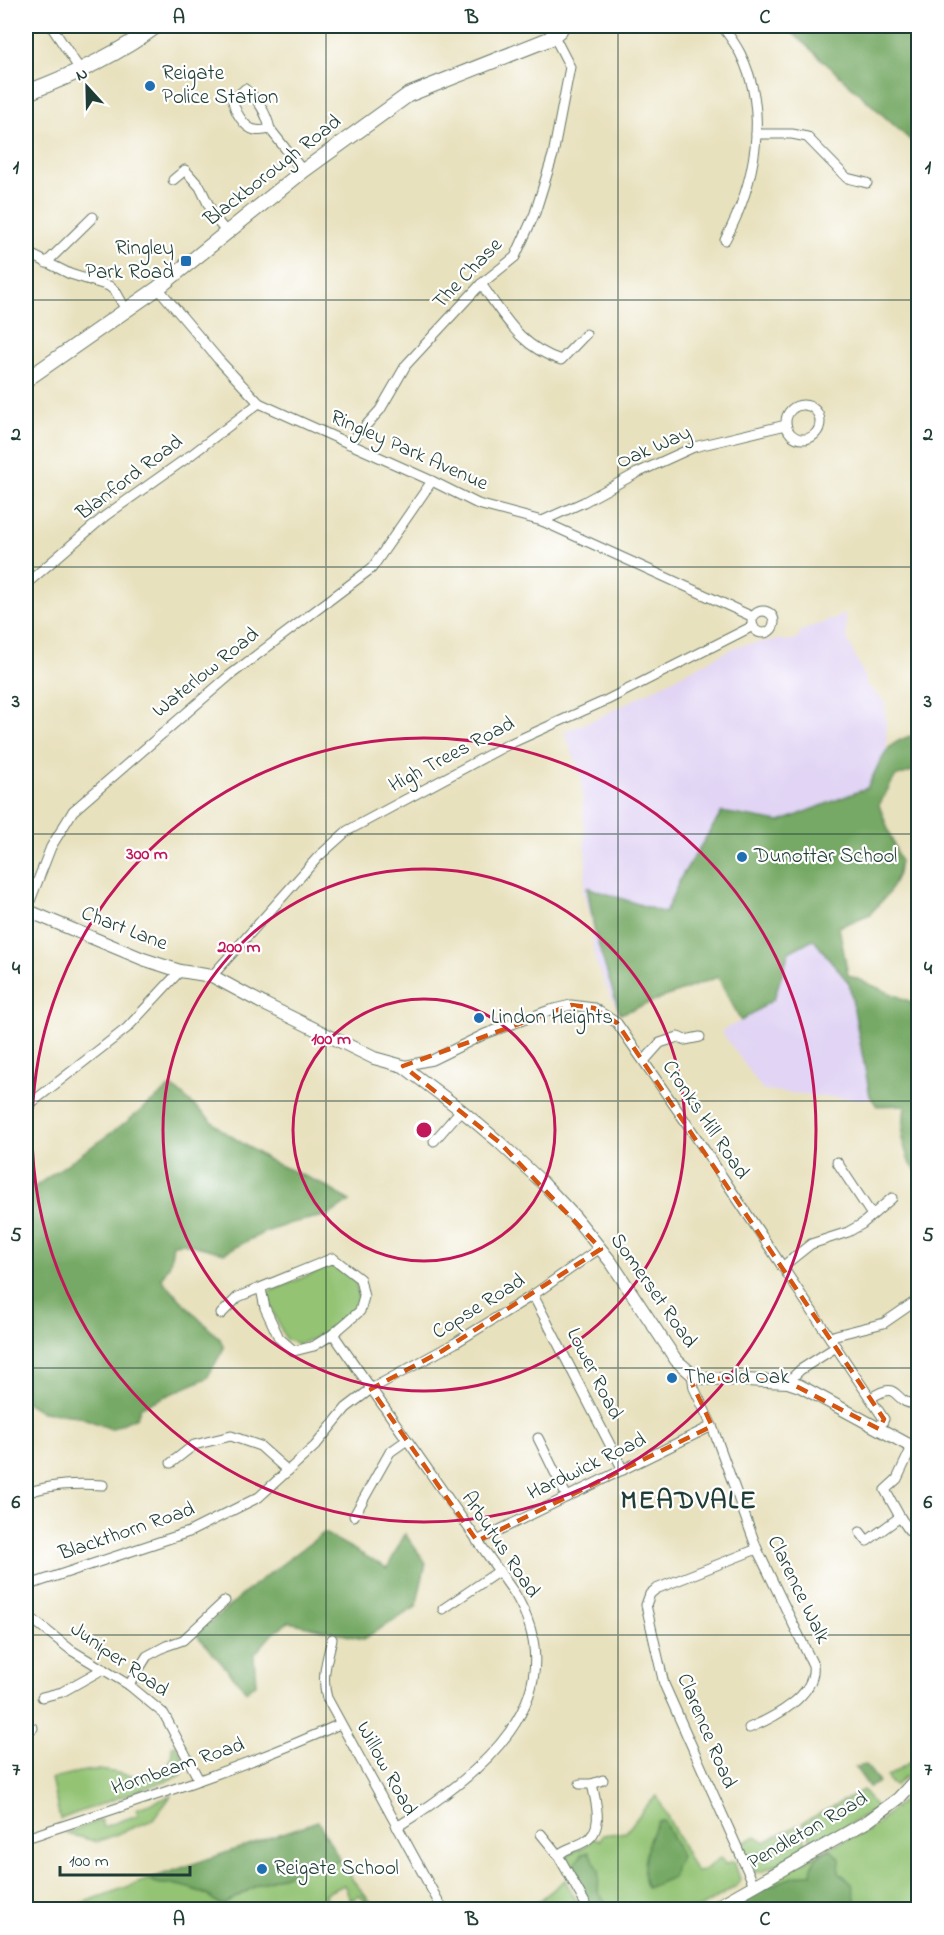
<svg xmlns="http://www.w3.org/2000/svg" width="944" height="1935" font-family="'Indie Flower',sans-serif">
<rect width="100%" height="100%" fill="#fff"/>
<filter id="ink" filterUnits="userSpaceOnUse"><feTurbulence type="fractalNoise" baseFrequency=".0167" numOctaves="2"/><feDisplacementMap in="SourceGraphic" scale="12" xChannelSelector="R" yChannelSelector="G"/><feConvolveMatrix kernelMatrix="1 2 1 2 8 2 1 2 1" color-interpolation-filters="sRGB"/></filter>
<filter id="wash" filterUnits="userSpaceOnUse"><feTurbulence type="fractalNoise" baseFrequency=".008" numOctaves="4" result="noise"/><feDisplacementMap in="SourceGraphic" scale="24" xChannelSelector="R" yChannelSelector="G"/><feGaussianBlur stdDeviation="1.35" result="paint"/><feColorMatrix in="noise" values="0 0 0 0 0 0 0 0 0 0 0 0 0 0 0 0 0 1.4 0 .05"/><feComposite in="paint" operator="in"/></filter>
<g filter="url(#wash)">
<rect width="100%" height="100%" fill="#e8e1be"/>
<polygon fill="#e1d4f4" points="845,614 847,638 866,680 866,684 885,703 887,748 895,777 879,805 898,874 886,896 870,914 839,927 870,1099 826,1097 763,1090 721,1031 741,1021 718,977 620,1014 608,991 595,960 593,948 592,935 595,934 582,889 584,889 586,865 581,775 564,732 600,717 737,646 780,639 785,641 797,639 800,636 799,632"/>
<g fill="#93c373" stroke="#598054" stroke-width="1.5">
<polygon points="330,1266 345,1272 355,1279 359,1300 356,1309 323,1335 299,1344 286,1340 270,1305 266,1293"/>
<path d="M176 1745C181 1755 190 1766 181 1775L60 1819 51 1779C66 1775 81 1770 97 1770 126 1771 172 1795 172 1746Z"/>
<polygon points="918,1757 918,1766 906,1778 904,1777 896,1786 890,1783 887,1777"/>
<polygon points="918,1784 918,1909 716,1910 838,1843 861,1834 871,1829 909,1795"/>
<polygon points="863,1790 876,1807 875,1810 815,1843 813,1843 802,1823"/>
<polygon points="171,1796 153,1820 97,1842 66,1833 101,1820 103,1827 138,1815 136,1809"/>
<path d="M657 1796 696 1872 703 1871 721 1857 725 1864 734 1861 740 1879 738 1885 698 1909H592L568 1866 566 1858C574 1848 586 1850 593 1838L600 1840 602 1835 626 1832 647 1805Z"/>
<polygon points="798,1825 806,1842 805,1849 762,1872 751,1872 737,1846 756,1836 765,1842"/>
<path d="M340 1860 352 1879 375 1908 359 1896 351 1900 344 1885 324 1894 331 1909 62 1910 149 1879C157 1886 167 1883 177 1885 194 1888 209 1894 221 1906L257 1885 302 1869 321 1867Z"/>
<polygon points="565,1880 581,1909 531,1909 532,1907"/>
</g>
<g fill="#76a965" stroke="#4a734c" stroke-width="1.5">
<polygon points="785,26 918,26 918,147"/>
<path d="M918 734V769L895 777 879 805 900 861 898 874 888 894 870 914 839 927 848 975 918 1005V1173L909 1162 902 1139 905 1105 877 1106 870 1096 849 983 813 939 789 952 774 999 741 1021 718 977 620 1014 595 934 587 887 665 913 681 877 722 812 780 822 867 788C883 758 882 742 918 734Z"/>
<polygon points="172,1086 223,1131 272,1162 320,1183 350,1201 329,1215 291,1223 263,1233 224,1253 183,1243 173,1244 170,1264 161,1279 195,1315 220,1339 224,1348 207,1378 141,1407 137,1417 111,1429 78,1416 42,1412 26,1402 26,1193 125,1123"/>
<polygon points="324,1533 387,1568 405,1534 426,1563 416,1607 363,1639 289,1622 274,1632 254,1655 256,1684 246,1691 196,1634 254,1585"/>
<polygon points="866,1765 879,1782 869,1787 855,1767"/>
<path d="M318 1821 340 1860 321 1867 302 1869 257 1885 221 1906C209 1894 194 1888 177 1885 167 1883 157 1886 149 1879Z"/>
<path d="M658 1821H664L681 1856 675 1868 674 1877 647 1888C638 1874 649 1834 658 1821Z"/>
<path d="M830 1849 840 1859 839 1872 852 1883 857 1909 730 1910C756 1891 779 1879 811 1873 812 1859 818 1855 830 1849Z"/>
<polygon points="589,1852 599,1870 598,1892 610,1909 592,1909 581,1890 573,1867 582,1854"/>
</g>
</g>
<g filter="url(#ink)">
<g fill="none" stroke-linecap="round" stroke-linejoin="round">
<g stroke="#657664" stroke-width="11">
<g id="minor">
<polyline points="51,26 81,71"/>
<path d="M722 26C728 34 735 43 740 53 770 112 755 184 725 240"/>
<path d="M245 89C259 100 266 112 270 129 266 130 260 131 255 130 244 128 234 110 233 100Z"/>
<polyline points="270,129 303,171"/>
<polyline points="756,134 792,134 807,137 847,178 867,183"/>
<polyline points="173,180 185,170 200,187 215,218 227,233"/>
<polyline points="26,252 70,274 109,286 116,292 126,310"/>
<polyline points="46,263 93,217"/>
<path d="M481 284C505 317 520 347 561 360L586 334"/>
<polyline points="158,288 218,359 259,403 432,481 478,504 542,521 753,617"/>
<circle cx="803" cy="422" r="17"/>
<polyline points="349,444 380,410 406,365 481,284 515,257 535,213 553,155 570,67 554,36"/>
<polyline points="542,521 584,502 637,473 694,447 786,425"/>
<polyline points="26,584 105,516 191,455 259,403"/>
<circle cx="763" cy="622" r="11"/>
<polyline points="26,911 51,847 73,811 229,676 372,568 432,481"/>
<polyline points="212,976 318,857 347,831 507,745 607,700 753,626"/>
<polyline points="644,1061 660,1043 678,1037 685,1040 700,1037"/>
<polyline points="403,1066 432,1060 485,1034 550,1010 571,1005 594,1008 617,1023 692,1131 884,1419 879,1429"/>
<polyline points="26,1107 127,1028 180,971"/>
<polyline points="434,1141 461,1110"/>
<polyline points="837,1162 872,1215"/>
<polyline points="782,1267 811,1244 848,1232 862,1224 892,1198"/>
<polyline points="261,1289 265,1308 279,1338 294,1351 314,1346 333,1334"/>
<polyline points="533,1295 623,1470"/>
<path d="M221 1314 238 1297 333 1258 360 1279 364 1297 360 1311 333 1334 515 1594C578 1700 478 1776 397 1827"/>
<polyline points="830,1338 836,1335 884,1323 913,1303"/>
<path d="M692 1374 694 1388 712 1426 757 1549 813 1665C817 1696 773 1718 749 1728"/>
<polyline points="788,1382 800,1370 836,1347"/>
<path d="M871 1398C902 1377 892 1407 918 1403"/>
<polyline points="538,1438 567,1497"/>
<polyline points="171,1463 194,1445 231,1436 260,1446 288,1471"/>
<path d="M26 1493C53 1484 75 1483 103 1485"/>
<polyline points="354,1516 390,1452 407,1440"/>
<polyline points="900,1517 909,1530 918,1537"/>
<polyline points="860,1532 867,1541 900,1517 885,1490 897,1479 912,1447"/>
<polyline points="477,1541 712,1426"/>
<polyline points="26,1586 189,1532 259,1497 315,1446 346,1408 371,1389 455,1343 533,1295 600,1248"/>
<polyline points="443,1609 499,1571"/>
<polyline points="26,1610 31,1618 71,1650 129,1685 164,1714 199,1780"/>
<path d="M332 1639C327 1660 321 1677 327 1698L443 1910"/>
<polyline points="129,1685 147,1656 166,1646 183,1640 225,1601"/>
<polyline points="42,1697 62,1692 103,1669"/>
<polyline points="26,1731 33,1728"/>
<polyline points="580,1784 592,1784 603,1780"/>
<polyline points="541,1834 558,1855 589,1910"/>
<path d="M26 1838C132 1803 239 1770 340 1724"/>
<path d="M558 1855C568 1847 573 1848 584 1842 605 1831 596 1803 592 1784"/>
<polyline points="754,1885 664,1684 646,1605 650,1594 656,1589 757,1549"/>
<polyline points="26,1906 27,1910"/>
</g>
</g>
<g stroke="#657664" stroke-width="14">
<g id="tertiary">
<polyline points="26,910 143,959 180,971 212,976 264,1004 374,1058 403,1066 461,1110 499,1142 543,1183 574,1216 611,1262 676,1360 692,1374 703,1378 788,1382 800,1386 918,1450"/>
<polyline points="711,1910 868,1821 898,1799 918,1777"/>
</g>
</g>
<g stroke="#657664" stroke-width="16">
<polyline id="secondary" points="26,380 158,288 303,171 408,95 549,39 560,30 562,26"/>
</g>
<g stroke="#657664" stroke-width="17">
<path id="primary" d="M26 93C71 76 117 55 156 26"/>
</g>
<use href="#minor" stroke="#fff" stroke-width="9"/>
<use href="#tertiary" stroke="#fff" stroke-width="12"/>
<use href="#secondary" stroke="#fff" stroke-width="14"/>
<use href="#primary" stroke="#fff" stroke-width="15"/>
</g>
</g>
<path fill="none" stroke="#d45610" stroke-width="4.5" stroke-dasharray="12 8" stroke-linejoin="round" d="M571 1005 594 1008 617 1023 884 1419 879 1429 788 1382 689 1377 712 1426 477 1541 371 1389 442 1351 601 1249 499 1142 403 1066Z"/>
<path fill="none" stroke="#1f3d34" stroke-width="1.5" stroke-opacity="0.55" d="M326 26V1910M618 26V1910M26 300H918M26 567H918M26 834H918M26 1101H918M26 1368H918M26 1635H918"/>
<g fill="none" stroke="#c2185b" stroke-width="3">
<circle cx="424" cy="1130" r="131"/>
<circle cx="424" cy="1130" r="261"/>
<circle cx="424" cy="1130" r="392"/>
</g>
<g fill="#1f6fb2" stroke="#fff" stroke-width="2">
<circle cx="150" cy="86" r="6"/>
<rect x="180" y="255" width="12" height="12" rx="3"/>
<circle cx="742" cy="857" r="6"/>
<circle cx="479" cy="1018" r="6"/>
<circle cx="672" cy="1378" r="6"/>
<circle cx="262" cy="1869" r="6"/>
</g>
<g text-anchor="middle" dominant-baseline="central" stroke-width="4.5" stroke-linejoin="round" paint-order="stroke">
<g font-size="21" fill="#1f3d34" stroke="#fff" text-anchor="start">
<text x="162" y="74">Reigate<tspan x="162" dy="24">Police Station</tspan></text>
<text x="174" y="249" text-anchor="end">Ringley<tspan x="174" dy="24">Park Road</tspan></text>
<text x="754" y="857">Dunottar School</text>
<text x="491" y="1018">Lindon Heights</text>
<text x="684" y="1378">The Old Oak</text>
<text x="274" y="1869">Reigate School</text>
</g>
<g font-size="21" fill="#1f3d34" stroke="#fff">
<text transform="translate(273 171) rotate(-38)">Blackborough Road</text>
<text transform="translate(468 274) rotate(-46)">The Chase</text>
<text transform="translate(654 448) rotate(-24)">Oak Way</text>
<text transform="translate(409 451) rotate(24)">Ringley Park Avenue</text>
<text transform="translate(130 478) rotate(-37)">Blanford Road</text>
<text transform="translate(206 673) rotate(-39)">Waterlow Road</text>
<text transform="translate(452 755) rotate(-28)">High Trees Road</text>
<text transform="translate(124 929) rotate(21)">Chart Lane</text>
<text transform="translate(705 1120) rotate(56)">Cronks Hill Road</text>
<text transform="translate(653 1291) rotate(55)">Somerset Road</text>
<text transform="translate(479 1307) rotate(-32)">Copse Road</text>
<text transform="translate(594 1374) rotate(63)">Lower Road</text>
<text transform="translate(587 1467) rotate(-26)">Hardwick Road</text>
<text transform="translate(127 1532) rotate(-19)">Blackthorn Road</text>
<text transform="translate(500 1545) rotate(56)">Arbutus Road</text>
<text transform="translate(798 1590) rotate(64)">Clarence Walk</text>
<text transform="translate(119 1660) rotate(35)">Juniper Road</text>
<text transform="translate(706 1731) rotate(67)">Clarence Road</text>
<text transform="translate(178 1767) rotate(-19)">Hornbeam Road</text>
<text transform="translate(386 1769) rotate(61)">Willow Road</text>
<text transform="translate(808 1831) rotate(-30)">Pendleton Road</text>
</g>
<g font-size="27" font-weight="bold" letter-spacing="1.5" fill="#1f3d34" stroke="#fff">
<text x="689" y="1501">MEADVALE</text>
</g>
</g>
<circle cx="424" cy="1130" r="9" fill="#c2185b" stroke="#fff" stroke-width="3"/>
<g font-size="18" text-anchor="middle" font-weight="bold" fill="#c2185b" stroke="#fff" stroke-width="4.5" stroke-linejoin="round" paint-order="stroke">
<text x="147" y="859">300 m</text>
<text x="239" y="952">200 m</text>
<text x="331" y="1044">100 m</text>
</g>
<rect width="944" height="1935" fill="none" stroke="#fff" stroke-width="66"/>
<g transform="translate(87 87) rotate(338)" stroke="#ffffff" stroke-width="4.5" paint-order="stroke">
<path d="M0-4.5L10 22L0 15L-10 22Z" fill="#1f3d34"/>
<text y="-9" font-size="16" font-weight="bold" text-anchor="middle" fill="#1f3d34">N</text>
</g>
<path d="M60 1866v9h130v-9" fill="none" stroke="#1f3d34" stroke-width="3"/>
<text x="69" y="1866" font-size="18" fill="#1f3d34" stroke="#ffffff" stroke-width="4.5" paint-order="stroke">100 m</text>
<rect x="33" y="33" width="878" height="1869" fill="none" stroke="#1f3d34" stroke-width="2"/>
<g font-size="20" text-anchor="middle" font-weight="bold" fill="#1f3d34">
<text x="179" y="23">A</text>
<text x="472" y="23">B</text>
<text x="765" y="23">C</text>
<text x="16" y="173">1</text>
<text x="928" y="173">1</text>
<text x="16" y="440">2</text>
<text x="928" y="440">2</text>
<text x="16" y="707">3</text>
<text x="928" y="707">3</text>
<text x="16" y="974">4</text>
<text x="928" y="974">4</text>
<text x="16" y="1241">5</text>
<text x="928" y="1241">5</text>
<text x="16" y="1508">6</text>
<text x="928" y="1508">6</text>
<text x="16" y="1775">7</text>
<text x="928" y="1775">7</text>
<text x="179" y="1925">A</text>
<text x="472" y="1925">B</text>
<text x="765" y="1925">C</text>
</g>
</svg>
